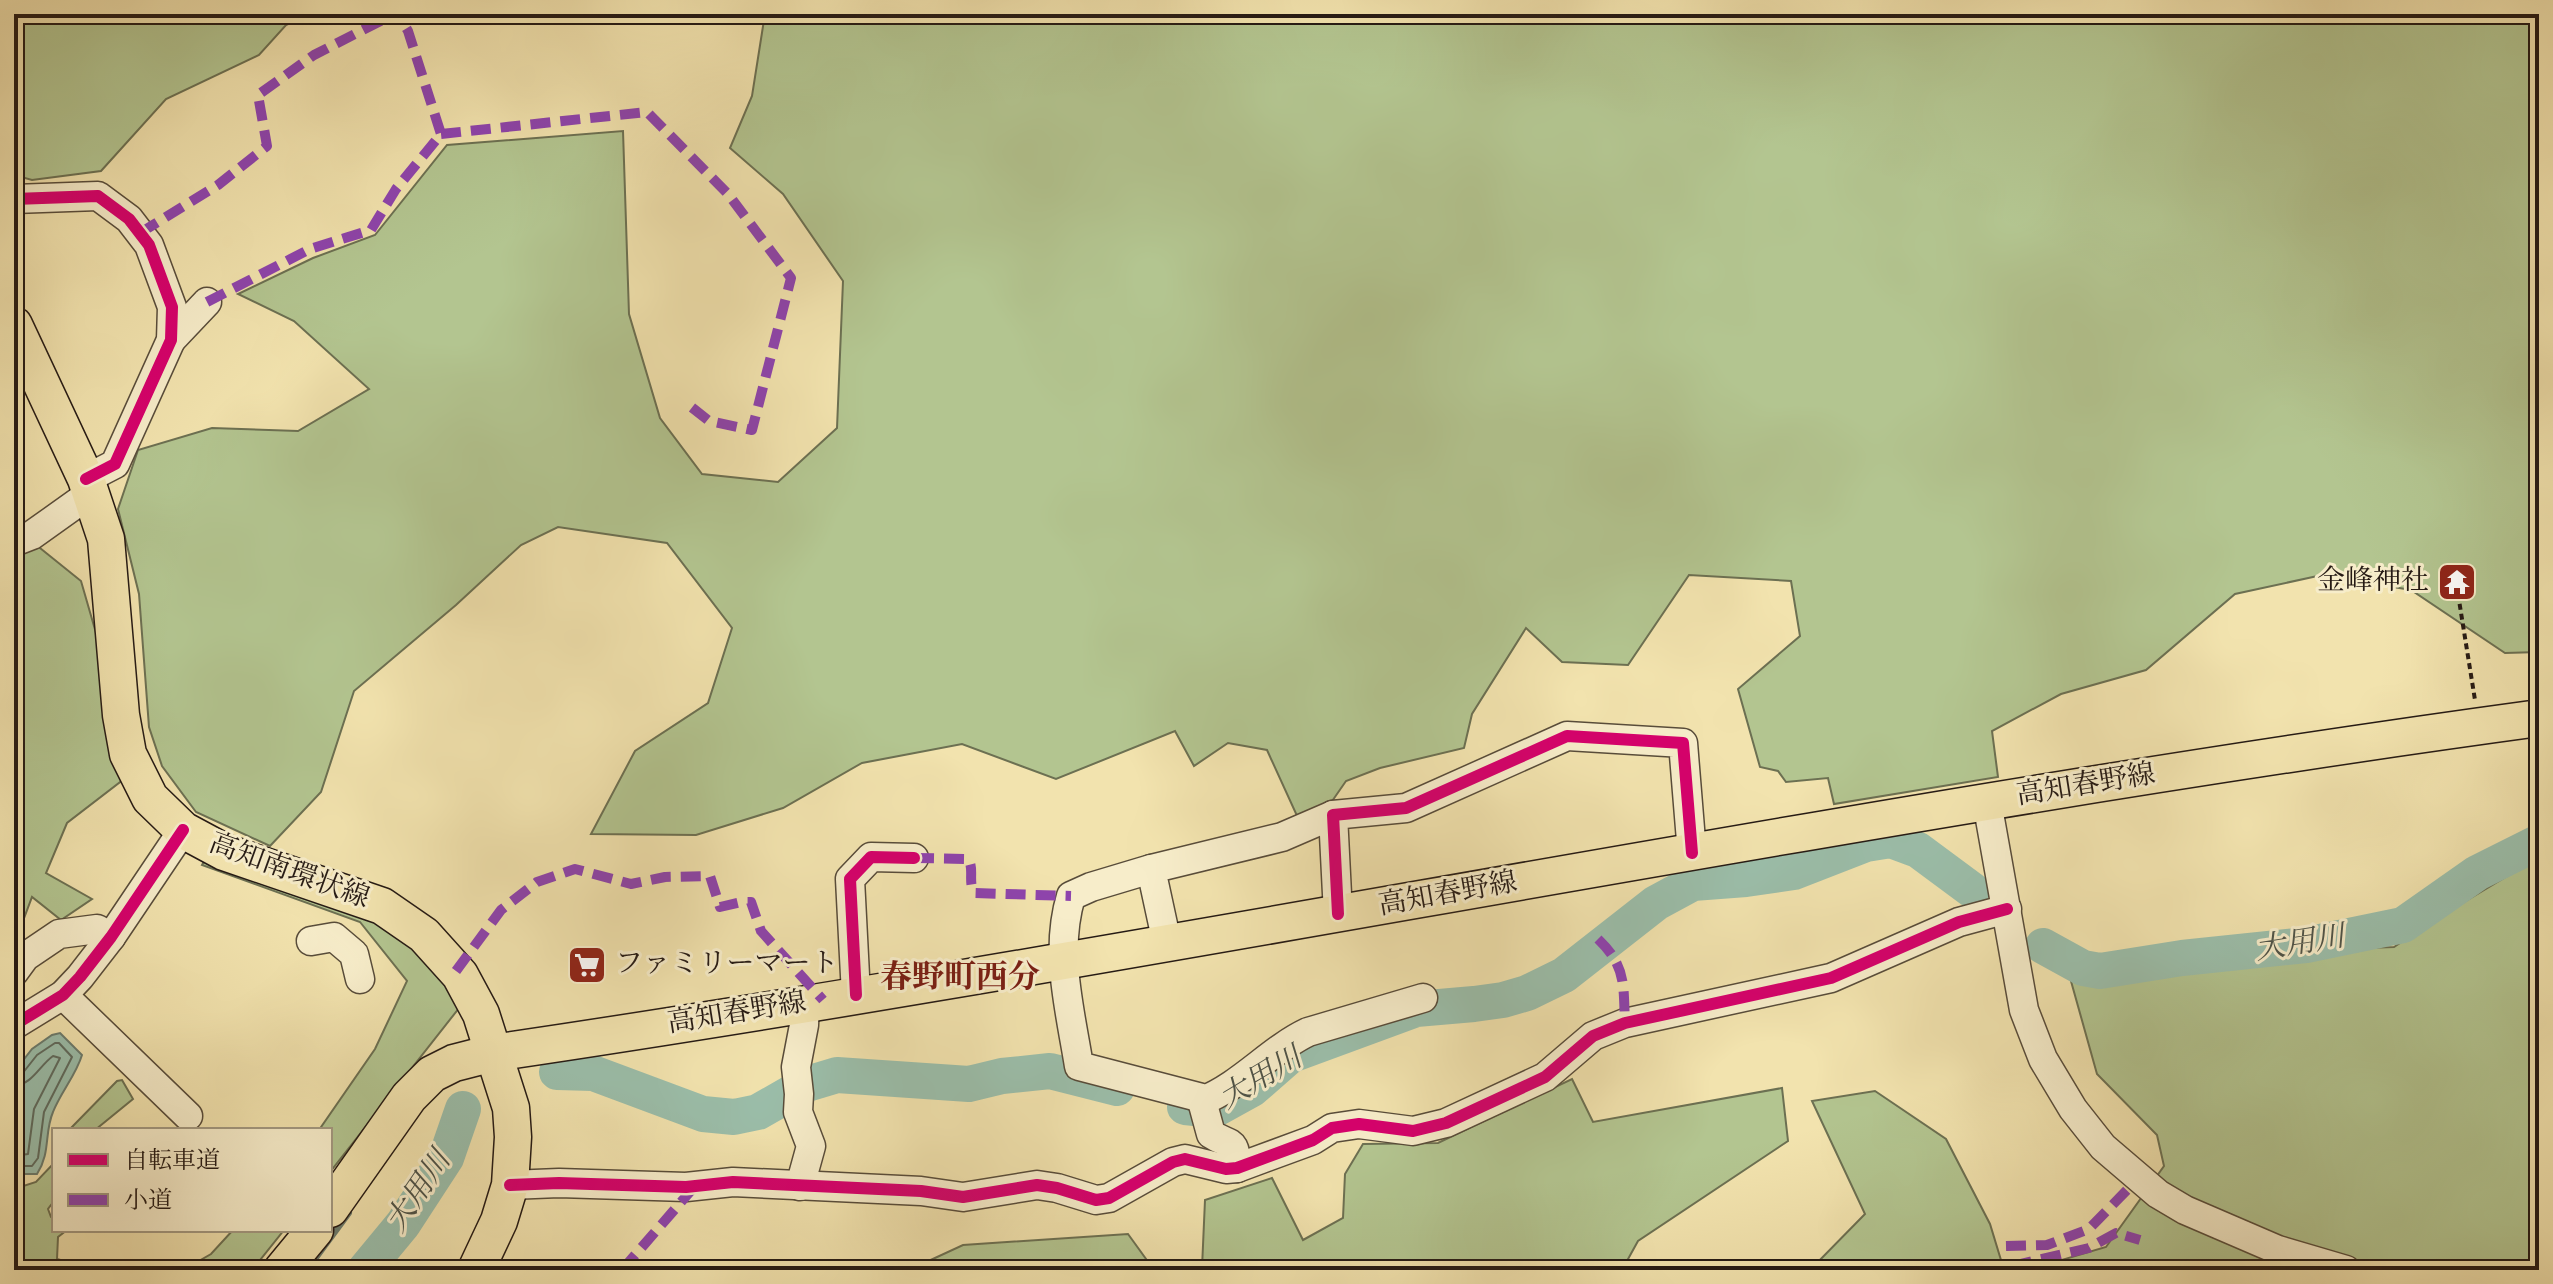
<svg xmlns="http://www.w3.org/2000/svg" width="2553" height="1284" font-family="'Old Standard TT','Noto Serif JP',serif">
<rect width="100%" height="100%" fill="#f2e3ae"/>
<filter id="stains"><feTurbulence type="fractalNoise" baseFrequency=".0025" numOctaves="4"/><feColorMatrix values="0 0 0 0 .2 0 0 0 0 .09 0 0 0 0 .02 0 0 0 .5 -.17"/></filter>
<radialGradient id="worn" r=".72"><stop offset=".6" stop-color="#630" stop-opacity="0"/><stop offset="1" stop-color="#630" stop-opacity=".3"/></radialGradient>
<g fill="#b3c590" stroke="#6c7052" stroke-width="2">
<polygon points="14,14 308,14 286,25 259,55 166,99 101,171 32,180 14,175"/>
<polygon points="758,14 2539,14 2539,652 2505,653 2411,590 2322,575 2235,594 2146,670 2061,694 1992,731 1998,777 1834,804 1828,778 1786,782 1778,771 1760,767 1738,689 1800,636 1791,581 1689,575 1628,665 1562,662 1526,628 1472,714 1464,748 1380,768 1346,781 1328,807 1298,818 1267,750 1228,743 1194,766 1175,731 1056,779 962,744 862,763 783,808 696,835 591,834 635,751 708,703 732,628 667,543 558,527 521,545 456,605 354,691 321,792 270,846 196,812 162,766 149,727 139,594 118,509 138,450 212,428 298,431 369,389 294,321 238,294 313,258 375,235 447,145 623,131 629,314 660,418 702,474 778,482 837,428 843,281 783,194 730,148 752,96 764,20"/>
<polygon points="35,544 81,581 96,633 124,779 67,823 46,873 92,899 61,920 32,897 14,945 14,554"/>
<polygon points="209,853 384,916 463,1003 330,1172 330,1130 319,1130 375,1049 407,981 360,922 202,865"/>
<polygon points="2539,857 2539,1270 2028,1270 2106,1247 2164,1166 2157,1135 2097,1074 2069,974 2151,975 2280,951 2394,947 2431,922"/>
<polygon points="1572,1079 1593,1122 1782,1088 1788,1141 1638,1241 1622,1270 1199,1270 1202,1268 1205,1200 1272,1178 1303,1240 1343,1218 1345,1174 1363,1144 1438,1143"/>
<polygon points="122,1080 133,1099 95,1130 69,1130 117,1081"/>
<polygon points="1875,1091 1946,1139 1990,1224 2004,1270 1810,1270 1865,1214 1812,1101"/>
<polygon points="54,1163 54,1201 48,1209 51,1217 54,1218 54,1230 67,1230 58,1237 57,1259 95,1270 14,1270 14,1189 36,1182"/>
<polygon points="233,1230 284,1230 260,1260 215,1270 150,1270 183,1270 211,1254"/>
<polygon points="1128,1234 1154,1270 909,1270 963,1245"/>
</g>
<path fill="#9bbeaa" stroke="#6c7c6e" stroke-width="2" d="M60 1033 82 1055C76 1075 61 1092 53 1112 44 1133 51 1152 37 1174H17L14 1167V1072L32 1049 52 1035Z"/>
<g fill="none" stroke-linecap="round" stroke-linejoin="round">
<g stroke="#606c5f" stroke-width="2">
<polyline points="14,1076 22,1074 37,1055 55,1043 59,1043 72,1057 44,1112 38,1158 32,1166 14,1166"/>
<path d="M14 1086C33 1084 39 1066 53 1056L60 1058 34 1109 28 1154 14 1156"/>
</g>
<polyline stroke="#6c7c6e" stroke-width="6" points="307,1270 349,1213"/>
<g stroke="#9bbeaa" stroke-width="36">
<polyline points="2043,946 2083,968 2100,971 2182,958 2306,945 2403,925 2477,873 2539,842"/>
<polyline points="557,1072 593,1073 703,1114 734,1117 758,1112 807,1084 837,1075 969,1084 1002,1076 1050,1071 1117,1088"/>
<polyline points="1185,1107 1214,1110 1252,1089 1291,1055 1416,1009 1474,1004 1503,1000 1527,993 1564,975 1656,903 1693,883 1746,879 1794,872 1866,844 1891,840 1918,850 1972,890"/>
<polyline points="365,1270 403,1224 446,1158 463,1109"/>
</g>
<g stroke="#584c3a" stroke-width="31">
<g id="minor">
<polyline points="14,199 98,196 129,219 149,245 172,307 171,340 115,464 86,479"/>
<polyline points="171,340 207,302"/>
<polyline points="14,542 32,535 91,493"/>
<polyline points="1987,802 2024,1010 2043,1059 2073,1109 2103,1147 2158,1194 2185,1210 2278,1250 2346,1270"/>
<path d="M1151 869 1091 887 1071 896C1054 953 1070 1009 1079 1066L1202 1098V1101C1242 1085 1270 1050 1308 1032L1423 998"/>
<polyline points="1338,914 1333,815 1406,808 1567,736 1683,743 1692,853"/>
<polyline points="311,941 334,937 354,954 360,979"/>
<polyline points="1167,943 1151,869 1282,837 1333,815"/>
<polyline points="14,972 25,957 59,934 97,929 111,937"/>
<polyline points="63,995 188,1116"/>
<polyline points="856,995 850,879 871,857 914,858"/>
<polyline points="14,1025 63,995 80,977 111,937 183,830"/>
<path d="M1202 1101 1211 1134C1231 1147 1235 1137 1237 1168"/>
<polyline points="510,1185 559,1183 686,1187 733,1182 921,1191 963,1197 1037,1185 1057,1188 1096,1200 1109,1198 1173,1162 1185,1159 1226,1169 1237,1168 1313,1140 1332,1128 1359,1124 1413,1131 1446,1123 1545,1077 1593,1036 1625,1023 1831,978 1959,922 2007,909"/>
<polyline points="800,1186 811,1146 798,1112 799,1094 796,1067 804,1025 805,1003"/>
</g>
</g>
<g stroke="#251a14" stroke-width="39">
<g id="major">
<polyline points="14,325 86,479 106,539 121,715 128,754 150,798 183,830 224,852 382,906 424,935 460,975 481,1014 511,1108 513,1137 510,1185 499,1221 476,1270"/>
<path d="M330 1209 409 1097 432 1074 454 1063 493 1053C1176 952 1854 811 2539 718"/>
<polyline points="282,1270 315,1230"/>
</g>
</g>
<polyline stroke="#251a14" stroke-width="4" stroke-dasharray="6 4" stroke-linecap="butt" points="2458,594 2475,700"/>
<use href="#minor" stroke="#f7edca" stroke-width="28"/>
<use href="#major" stroke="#f2e3ae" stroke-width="36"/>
<g stroke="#8e44ad" stroke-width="10" stroke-dasharray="20 10" stroke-linecap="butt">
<polyline points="441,134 647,112 728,194 791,278 752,430 709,421 690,406"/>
<polyline points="140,233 218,185 267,146 258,95 314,55 394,14"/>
<polyline points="207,302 310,249 371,230 396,189 441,134 408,31 398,14"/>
<path d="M914 858 968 859C975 869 967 883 975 893L1071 896"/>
<path d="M1598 939C1627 967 1623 985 1625 1023"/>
<polyline points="456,971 501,910 537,882 575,869 631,884 665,877 710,876 720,907 741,902 751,902 761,931 823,1000"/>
<polyline points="2006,1246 2047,1245 2089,1229 2127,1190"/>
<polyline points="2012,1266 2089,1248 2116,1233 2140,1240"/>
<polyline points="622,1270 695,1186"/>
</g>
<g stroke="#f7edca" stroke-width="17">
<g id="cycleway">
<polyline points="14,199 98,196 129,219 149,245 172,307 171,340 115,464 86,479"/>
<polyline points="1338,914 1333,815 1406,808 1567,736 1683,743 1692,853"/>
<polyline points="856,995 850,879 871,857 914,858"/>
<polyline points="14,1025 63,995 80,977 111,937 183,830"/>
<polyline points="510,1185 559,1183 686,1187 733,1182 921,1191 963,1197 1037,1185 1057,1188 1096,1200 1109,1198 1173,1162 1185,1159 1226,1169 1237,1168 1313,1140 1332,1128 1359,1124 1413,1131 1446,1123 1545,1077 1593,1036 1625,1023 1831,978 1959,922 2007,909"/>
</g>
</g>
<use href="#cycleway" stroke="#d6006c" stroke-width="12"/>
</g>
<defs>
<g id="temple-square" transform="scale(2)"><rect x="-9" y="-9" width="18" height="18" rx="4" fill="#8f2418" stroke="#f7edca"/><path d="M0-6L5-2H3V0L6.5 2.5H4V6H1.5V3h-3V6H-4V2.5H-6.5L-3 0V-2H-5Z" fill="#fff"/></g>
<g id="supermarket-square" transform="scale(2)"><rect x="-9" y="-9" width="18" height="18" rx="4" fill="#8f2418" stroke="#f7edca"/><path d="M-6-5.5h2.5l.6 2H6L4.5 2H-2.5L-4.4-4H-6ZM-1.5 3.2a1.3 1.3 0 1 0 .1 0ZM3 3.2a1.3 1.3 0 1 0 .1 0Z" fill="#fff"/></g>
</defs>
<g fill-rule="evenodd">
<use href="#temple-square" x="2457" y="582"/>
<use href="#supermarket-square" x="587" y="965"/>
</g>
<g text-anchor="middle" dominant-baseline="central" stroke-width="6" stroke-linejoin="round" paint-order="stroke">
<g font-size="28" fill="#251a14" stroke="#f7edca" text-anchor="end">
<text x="2429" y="582">金峰神社</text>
<text x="615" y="965" text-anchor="start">ファミリーマート</text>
</g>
<g font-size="28" fill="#251a14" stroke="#f7edca">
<text transform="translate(2086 786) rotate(-9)">高知春野線</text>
<text transform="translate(289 872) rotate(20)">高知南環状線</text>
<text transform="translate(1448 895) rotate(-10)">高知春野線</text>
<text transform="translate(737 1014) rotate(-9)">高知春野線</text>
</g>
<g font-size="30" font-style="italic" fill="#4e5348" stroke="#f7edca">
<text transform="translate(2300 944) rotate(-9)">大用川</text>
<text transform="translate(1261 1079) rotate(-31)">大用川</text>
<text transform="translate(419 1192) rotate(-56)">大用川</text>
</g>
<g font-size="32" font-weight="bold" fill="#7a1f14" stroke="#f7edca">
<text x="960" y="979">春野町西分</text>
</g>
</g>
<rect width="2553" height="1284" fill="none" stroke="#f2e3ae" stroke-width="48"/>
<rect x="16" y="16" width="2521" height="1252" fill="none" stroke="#251a14" stroke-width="4"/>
<rect x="24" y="24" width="2505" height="1236" fill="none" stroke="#251a14" stroke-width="2"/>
<rect x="52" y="1128" width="280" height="104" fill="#f7edca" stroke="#a39981" stroke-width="2"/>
<rect x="68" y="1154" width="40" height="12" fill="#d6006c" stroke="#a39981" stroke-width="2"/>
<text x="124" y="1168" font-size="24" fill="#251a14">自転車道</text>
<rect x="68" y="1194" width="40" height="12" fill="#8e44ad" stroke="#a39981" stroke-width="2"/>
<text x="124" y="1208" font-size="24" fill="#251a14">小道</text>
<rect width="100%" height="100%" filter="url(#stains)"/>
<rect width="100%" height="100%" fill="url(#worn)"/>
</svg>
